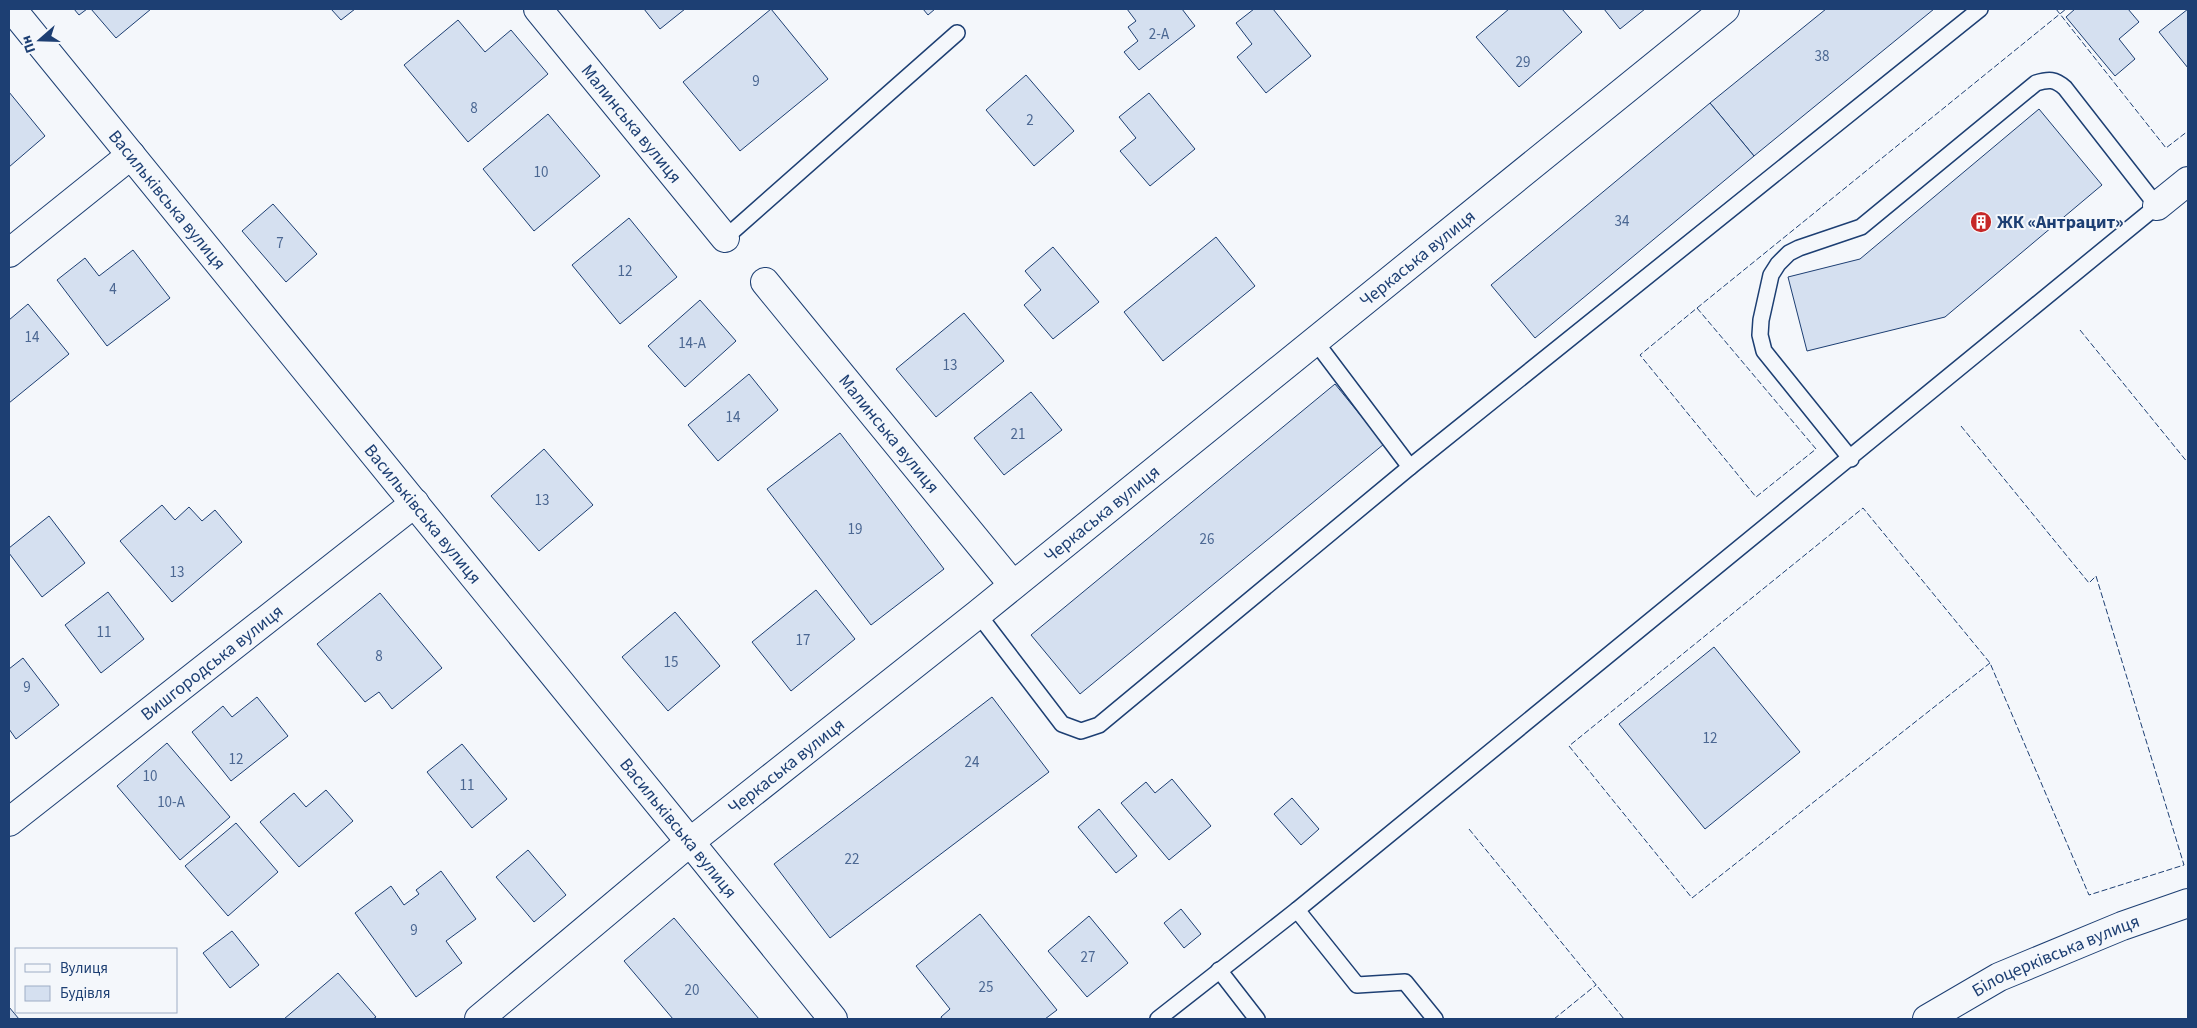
<svg xmlns="http://www.w3.org/2000/svg" width="2197" height="1028" font-family="'Source Sans 3',sans-serif">
<rect width="100%" height="100%" fill="#f4f7fb"/>
<g fill="#d5e0f0" stroke="#1d3f73">
<polygon points="74,9 87,9 79,15"/>
<polygon points="91,9 151,9 116,38"/>
<polygon points="331,9 355,9 341,20"/>
<polygon points="644,9 685,9 660,29"/>
<polygon points="771,9 828,79 740,151 683,82"/>
<polygon points="923,9 935,9 928,15"/>
<polygon points="1127,9 1182,9 1195,26 1139,70 1124,52 1138,41 1128,27 1136,21"/>
<polygon points="1254,9 1273,9 1311,56 1266,93 1237,57 1252,44 1236,23"/>
<polygon points="1509,9 1562,9 1582,32 1519,87 1476,37"/>
<polygon points="1604,9 1645,9 1620,29"/>
<polygon points="1826,9 1934,9 1754,156 1710,103"/>
<polygon points="2075,9 2128,9 2139,22 2119,39 2135,59 2115,76 2066,17"/>
<polygon points="2188,9 2188,68 2159,32"/>
<polygon points="458,20 485,52 511,30 548,74 468,142 404,65"/>
<polygon points="1026,75 1074,131 1034,166 986,110"/>
<polygon points="9,92 45,136 9,167"/>
<polygon points="1149,93 1195,149 1150,186 1120,151 1136,138 1119,117"/>
<polygon points="1710,103 1754,156 1535,338 1491,285"/>
<polygon points="2039,109 2102,185 1945,317 1807,351 1788,277 1860,259"/>
<polygon points="548,114 600,176 534,231 483,169"/>
<polygon points="273,204 317,254 286,282 242,231"/>
<polygon points="629,218 677,277 620,324 572,265"/>
<polygon points="1216,237 1255,286 1163,361 1124,312"/>
<polygon points="1053,247 1099,302 1053,339 1024,305 1041,290 1025,271"/>
<polygon points="133,250 170,298 107,346 57,280 85,258 99,276"/>
<polygon points="700,300 736,341 685,387 648,346"/>
<polygon points="28,304 69,354 9,403 9,320"/>
<polygon points="964,313 1004,361 936,417 896,369"/>
<polygon points="749,374 778,410 718,461 688,425"/>
<polygon points="1335,384 1384,444 1080,694 1031,635"/>
<polygon points="1031,392 1062,430 1004,475 974,438"/>
<polygon points="840,433 944,569 871,625 767,489"/>
<polygon points="544,449 593,505 539,551 491,496"/>
<polygon points="162,505 175,520 189,507 202,521 215,510 242,542 172,602 120,541"/>
<polygon points="49,516 85,563 42,597 9,553 9,548"/>
<polygon points="816,590 855,639 791,691 752,642"/>
<polygon points="108,592 144,639 101,673 65,625"/>
<polygon points="380,593 442,668 392,709 379,692 365,702 317,644"/>
<polygon points="675,612 720,666 668,711 622,657"/>
<polygon points="1714,647 1800,752 1705,829 1619,724"/>
<polygon points="23,658 59,705 16,739 9,729 9,669"/>
<polygon points="257,697 288,736 231,781 192,732 223,706 232,717"/>
<polygon points="992,697 1049,772 830,938 774,864"/>
<polygon points="167,743 230,817 180,860 117,786"/>
<polygon points="462,744 507,799 472,828 427,772"/>
<polygon points="1172,779 1211,826 1169,860 1121,803 1146,782 1155,793"/>
<polygon points="326,790 353,821 299,867 260,822 294,793 306,807"/>
<polygon points="1292,798 1319,829 1301,845 1274,814"/>
<polygon points="1099,809 1137,856 1116,873 1078,827"/>
<polygon points="236,823 278,872 228,916 185,866"/>
<polygon points="528,850 566,895 534,922 496,877"/>
<polygon points="441,871 476,919 446,941 462,963 416,997 355,913 391,886 404,905 419,894 416,890"/>
<polygon points="1181,909 1201,934 1184,948 1164,923"/>
<polygon points="980,914 1057,1010 1045,1019 942,1019 941,1017 950,1009 916,966"/>
<polygon points="1089,916 1128,963 1087,997 1048,951"/>
<polygon points="674,918 759,1019 673,1019 624,961"/>
<polygon points="232,931 259,965 230,988 203,953"/>
<polygon points="338,973 376,1017 373,1019 284,1019"/>
<polygon points="9,1007 19,1019 9,1019"/>
</g>
<g fill="none" stroke-linecap="round" stroke-linejoin="round">
<g stroke="#1d3f73" stroke-width="18">
<g id="lane">
<polyline points="725,238 957,33"/>
<polyline points="1315,341 1410,467"/>
<polyline points="978,614 1062,724 1081,731 1099,725 1410,467 1980,9"/>
<path d="M1297 910 2157 206 2065 88C2055 79 2049 79 2036 83L1861 227 1799 248 1789 253 1778 264 1771 275 1761 320 1760 335 1764 351 1851 459"/>
<polyline points="1219,970 1257,1019"/>
<polyline points="1158,1019 1297,910 1357,985 1405,982 1435,1019"/>
</g>
</g>
<g stroke="#1d3f73" stroke-width="30">
<g id="street">
<path id="s1" d="M12 9 690 842 833 1019"/>
<path id="s2" d="M538 9 725 238"/>
<polyline points="2157,206 2188,181"/>
<polyline points="9,253 131,155"/>
<path id="s3" d="M765 282 1013 585"/>
<path id="s4" d="M9 822 415 503"/>
<path id="s5" d="M479 1019 690 842 978 614 1725 9"/>
<path id="s6" d="M1927 1019 1999 977 2122 926 2188 903"/>
</g>
</g>
<use href="#lane" stroke="#f4f7fb" stroke-width="15"/>
<use href="#street" stroke="#f4f7fb" stroke-width="28"/>
<g stroke="#1d3f73" stroke-width="1" stroke-dasharray="6 2.5" stroke-linecap="butt">
<polyline points="2056,9 2166,148 2188,131"/>
<polygon points="1697,308 1816,449 1756,497 1640,355"/>
<polyline points="1697,308 2066,9"/>
<polyline points="2080,330 2188,463"/>
<polyline points="1961,426 2089,583 2096,576 2184,865 2089,895 1990,663 1863,508 1569,746 1692,898 1990,663"/>
<polyline points="1469,829 1624,1019"/>
<polyline points="1554,1019 1596,985"/>
</g>
</g>
<defs>
<g id="building-disc" transform="scale(1.125)"><circle r="9.5" fill="#c62828" stroke="#f4f7fb"/><path d="M-4-6H4V6H1V3H-1V6H-4ZM-2.5-4.3h1.7v1.8h-1.7ZM.8-4.3h1.7v1.8H.8ZM-2.5-1h1.7V.8h-1.7ZM.8-1h1.7V.8H.8Z" fill="#fff"/></g>
</defs>
<g fill-rule="evenodd">
<use href="#building-disc" x="1981" y="222"/>
</g>
<g text-anchor="middle" dominant-baseline="central" stroke-width="4" stroke-linejoin="round" paint-order="stroke">
<g font-size="15" fill="#4b6792">
<text x="1159" y="34">2-А</text>
<text x="1822" y="56">38</text>
<text x="1523" y="62">29</text>
<text x="756" y="81">9</text>
<text x="474" y="108">8</text>
<text x="1030" y="120">2</text>
<text x="541" y="172">10</text>
<text x="1622" y="221">34</text>
<text x="280" y="243">7</text>
<text x="625" y="271">12</text>
<text x="113" y="289">4</text>
<text x="32" y="337">14</text>
<text x="692" y="343">14-А</text>
<text x="950" y="365">13</text>
<text x="733" y="417">14</text>
<text x="1018" y="434">21</text>
<text x="542" y="500">13</text>
<text x="855" y="529">19</text>
<text x="1207" y="539">26</text>
<text x="177" y="572">13</text>
<text x="104" y="632">11</text>
<text x="803" y="640">17</text>
<text x="379" y="656">8</text>
<text x="671" y="662">15</text>
<text x="27" y="687">9</text>
<text x="1710" y="738">12</text>
<text x="236" y="759">12</text>
<text x="972" y="762">24</text>
<text x="150" y="776">10</text>
<text x="467" y="785">11</text>
<text x="171" y="802">10-А</text>
<text x="852" y="859">22</text>
<text x="414" y="930">9</text>
<text x="1088" y="957">27</text>
<text x="986" y="987">25</text>
<text x="692" y="990">20</text>
</g>
<g font-size="18" fill="#1d3f73" stroke="#f4f7fb">
<text stroke="none"><textPath href="#s2" startOffset="148">Малинська вулиця</textPath></text>
<text stroke="none"><textPath href="#s1" startOffset="246">Васильківська вулиця</textPath></text>
<text stroke="none"><textPath href="#s5" startOffset="1208">Черкаська вулиця</textPath></text>
<text stroke="none"><textPath href="#s3" startOffset="196">Малинська вулиця</textPath></text>
<text stroke="none"><textPath href="#s1" startOffset="651">Васильківська вулиця</textPath></text>
<text stroke="none"><textPath href="#s5" startOffset="802">Черкаська вулиця</textPath></text>
<text stroke="none"><textPath href="#s4" startOffset="258">Вишгородська вулиця</textPath></text>
<text stroke="none"><textPath href="#s5" startOffset="398">Черкаська вулиця</textPath></text>
<text stroke="none"><textPath href="#s1" startOffset="1056">Васильківська вулиця</textPath></text>
<text stroke="none"><textPath href="#s6" startOffset="144">Білоцерківська вулиця</textPath></text>
</g>
<g font-size="18" font-weight="bold" fill="#1d3f73" stroke="#f4f7fb" text-anchor="start">
<text x="1997" y="222">ЖК «Антрацит»</text>
</g>
</g>
<rect width="2197" height="1028" fill="none" stroke="#1d3f73" stroke-width="20"/>
<rect x="15" y="948" width="162" height="65" fill="#f4f7fb" stroke="#9eadc5"/>
<rect x="25" y="964" width="25" height="8" fill="#f4f7fb" stroke="#9eadc5"/>
<text x="60" y="973" font-size="15" fill="#1d3f73">Вулиця</text>
<rect x="25" y="986" width="25" height="15" fill="#d5e0f0" stroke="#9eadc5"/>
<text x="60" y="998" font-size="15" fill="#1d3f73">Будівля</text>
<g transform="translate(40 40) rotate(250)" stroke="#f4f7fb" stroke-width="4" paint-order="stroke">
<path d="M0-4L9 19L0 12L-9 19Z" fill="#1d3f73"/>
<text y="-8" font-size="14" font-weight="bold" text-anchor="middle" fill="#1d3f73">Пн</text>
</g>
</svg>
